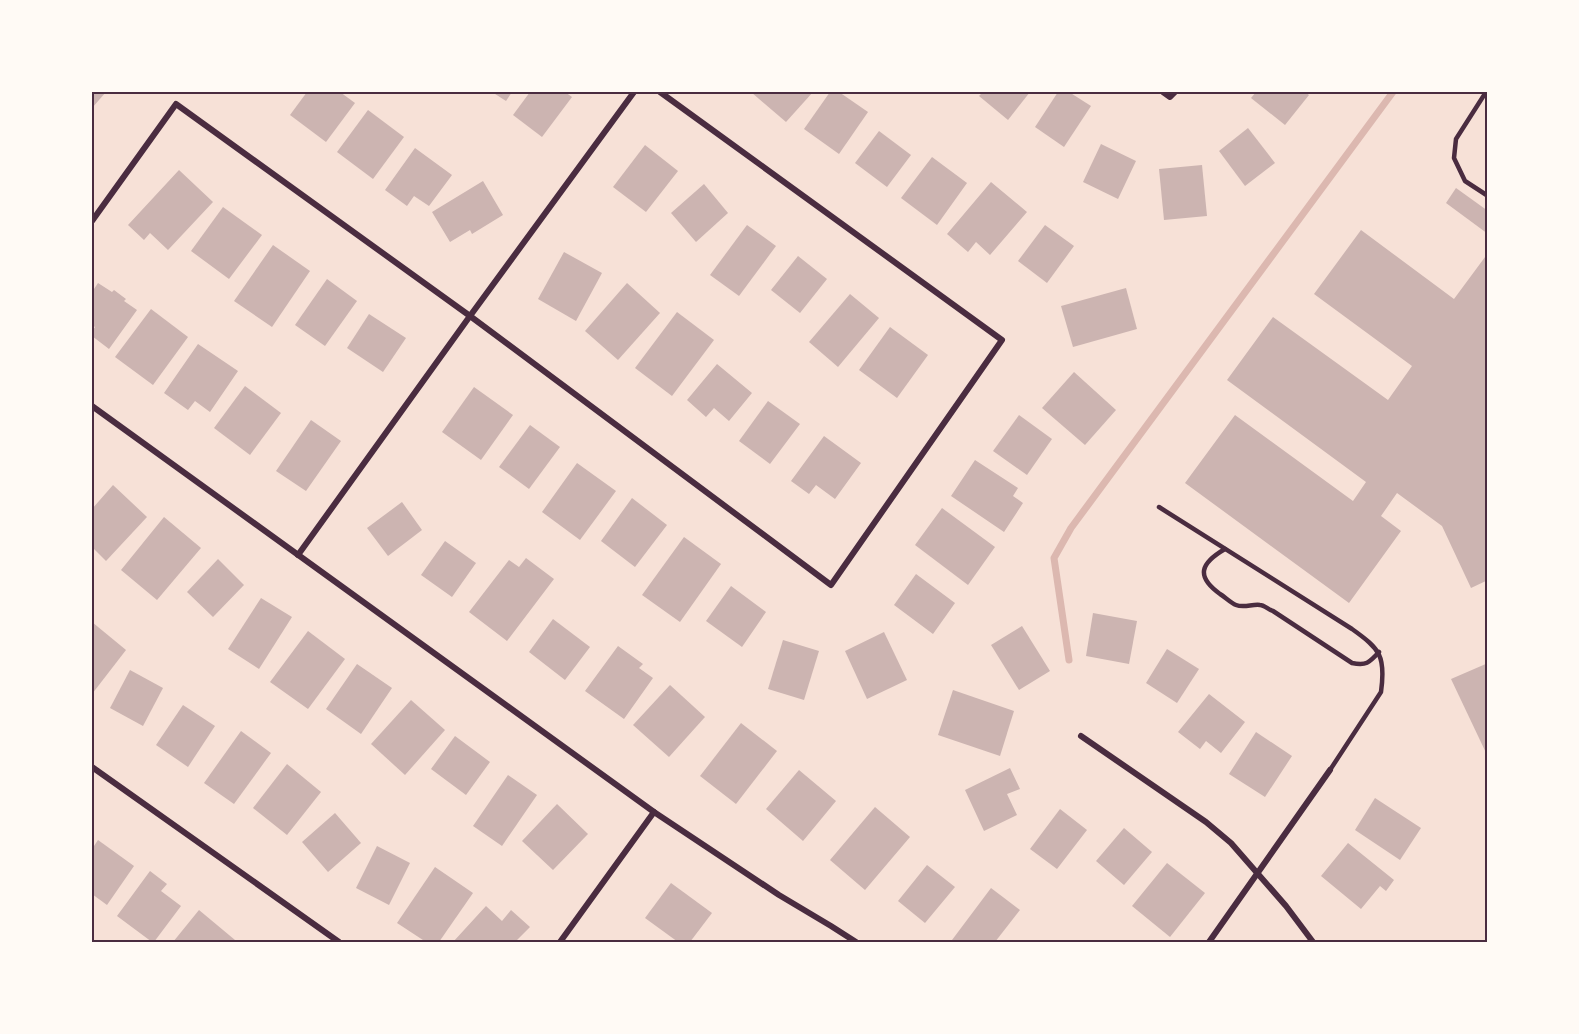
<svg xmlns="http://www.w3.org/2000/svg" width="1579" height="1034" font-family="'Asap Condensed',sans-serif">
<rect width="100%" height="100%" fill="#f7e1d7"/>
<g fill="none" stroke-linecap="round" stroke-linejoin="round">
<polyline stroke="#dcb8b0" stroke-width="7" points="1069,660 1054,558 1071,528 1393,92"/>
</g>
<g fill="#ccb4b1">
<polygon points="92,92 106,92 92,108"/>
<polygon points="307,92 340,92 355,103 326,142 290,115"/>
<polygon points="492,92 512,92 506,101"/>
<polygon points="530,92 565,92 572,97 542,137 513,115"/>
<polygon points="751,92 813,92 786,122"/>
<polygon points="830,92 839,92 868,112 839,154 804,129"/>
<polygon points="983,92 1030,92 1008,120 979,96"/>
<polygon points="1058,92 1069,92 1091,106 1064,147 1035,127"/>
<polygon points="1256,92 1305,92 1309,95 1285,125 1251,98"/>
<polygon points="368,110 404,137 373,179 337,152"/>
<polygon points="1248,128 1275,163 1245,186 1219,151"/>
<polygon points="879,131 911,155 887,187 855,163"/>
<polygon points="1101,144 1136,161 1118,199 1083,182"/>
<polygon points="645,145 678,171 646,212 613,187"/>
<polygon points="415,148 452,175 429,206 414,196 407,206 385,190"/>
<polygon points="932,157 967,183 937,225 901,198"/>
<polygon points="1202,165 1207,216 1164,220 1159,169"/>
<polygon points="179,170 213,202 168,250 150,233 144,240 128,225"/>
<polygon points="483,181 503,215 472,234 470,230 450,242 432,212"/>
<polygon points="991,182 1027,212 990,255 976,242 968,252 947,234"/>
<polygon points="704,184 728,213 696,242 671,213"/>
<polygon points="1456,188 1488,211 1488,234 1446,203"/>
<polygon points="223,207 262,235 229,279 191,251"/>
<polygon points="747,225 776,246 739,296 710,275"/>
<polygon points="1045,225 1074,246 1047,283 1018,261"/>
<polygon points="1361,230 1454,299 1488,253 1488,580 1471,588 1442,526 1397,493 1381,516 1401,531 1349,603 1185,483 1235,415 1353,501 1366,482 1227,380 1273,317 1388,400 1412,366 1314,294"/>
<polygon points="273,245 310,271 272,327 234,301"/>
<polygon points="564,252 602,273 576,321 538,299"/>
<polygon points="798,256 827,279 800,313 771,290"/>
<polygon points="327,279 357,301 325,346 295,325"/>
<polygon points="98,283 112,292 114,290 126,299 124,301 137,310 109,349 92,336 92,332 95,327 92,325 92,292"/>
<polygon points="627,283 660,313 618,360 585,331"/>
<polygon points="1126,288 1137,329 1073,347 1061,306"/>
<polygon points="850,294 879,318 838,367 809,342"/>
<polygon points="151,309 188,337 153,385 115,357"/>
<polygon points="677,312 714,340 672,396 635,368"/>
<polygon points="369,314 406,338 383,372 347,348"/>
<polygon points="890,327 928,355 897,398 859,370"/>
<polygon points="198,344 238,371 210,412 195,401 188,410 164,393"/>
<polygon points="717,364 752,393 729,421 714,408 706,417 687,400"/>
<polygon points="1074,372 1116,410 1085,445 1042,408"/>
<polygon points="245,386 281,413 250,455 214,428"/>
<polygon points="474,387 513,415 481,460 442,432"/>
<polygon points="768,401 800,424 770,464 739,441"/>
<polygon points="1019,415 1052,439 1027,475 993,451"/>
<polygon points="311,420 341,441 306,491 276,471"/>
<polygon points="530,425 560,447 529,489 499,467"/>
<polygon points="824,436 861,463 835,499 816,485 809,494 791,481"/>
<polygon points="975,460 1018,488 1013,496 1023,503 1004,532 951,496"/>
<polygon points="577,463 616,491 580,540 542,512"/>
<polygon points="113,485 147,517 106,561 92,547 92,509"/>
<polygon points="632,498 667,525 635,567 601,541"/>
<polygon points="402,502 422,530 388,556 367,528"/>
<polygon points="942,508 995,547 968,585 915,545"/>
<polygon points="164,517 201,548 157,600 121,570"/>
<polygon points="684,537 721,564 680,622 642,595"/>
<polygon points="445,541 476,563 452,597 421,575"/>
<polygon points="526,558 554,579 507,641 469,612 509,560 519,567"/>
<polygon points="218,559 244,585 213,617 187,592"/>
<polygon points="916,574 955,603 933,634 894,605"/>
<polygon points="731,586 766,612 742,647 706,621"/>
<polygon points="261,598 292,617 259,669 228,649"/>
<polygon points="1093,613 1137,621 1129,664 1086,656"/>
<polygon points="553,619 590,647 565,680 529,652"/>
<polygon points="92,622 126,650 92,694"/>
<polygon points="1022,626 1050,671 1019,690 991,645"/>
<polygon points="308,631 345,659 308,709 270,682"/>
<polygon points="884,632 907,680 867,699 845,651"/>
<polygon points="783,640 819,651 804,700 768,689"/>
<polygon points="618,646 643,664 639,668 653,678 624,719 585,691"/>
<polygon points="1167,649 1199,669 1177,703 1146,683"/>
<polygon points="1488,663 1488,757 1451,679"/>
<polygon points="357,664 392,688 361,734 326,709"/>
<polygon points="130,670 163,688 143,726 110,708"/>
<polygon points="670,685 705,717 669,757 633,725"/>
<polygon points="953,690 1014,711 1000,756 938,735"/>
<polygon points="1209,694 1245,722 1221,753 1206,741 1200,749 1178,732"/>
<polygon points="411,700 445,730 405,775 371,744"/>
<polygon points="183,705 215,726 188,767 156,745"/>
<polygon points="741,723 777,751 736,804 700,776"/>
<polygon points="241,731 271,753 234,804 204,783"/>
<polygon points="1256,732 1292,756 1265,797 1229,774"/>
<polygon points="455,736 490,762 466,795 431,769"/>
<polygon points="287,764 321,792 287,835 253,808"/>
<polygon points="1010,768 1020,789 1007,794 1017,815 984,831 965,790"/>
<polygon points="799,770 836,801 803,841 766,809"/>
<polygon points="508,775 537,795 502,846 473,826"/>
<polygon points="1375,798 1421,828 1400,860 1355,830"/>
<polygon points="557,804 588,834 553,870 522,841"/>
<polygon points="875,807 910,837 865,890 830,860"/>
<polygon points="1060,809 1087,830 1057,869 1030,849"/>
<polygon points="335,813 361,843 328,872 302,842"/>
<polygon points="1124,828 1152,852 1124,885 1096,861"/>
<polygon points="98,840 134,866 107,905 92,894 92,849"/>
<polygon points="1348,843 1394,880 1386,891 1380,886 1361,909 1321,876"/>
<polygon points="377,846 410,863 389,905 356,888"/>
<polygon points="1167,863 1205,893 1170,937 1132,906"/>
<polygon points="927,865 955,887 925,923 898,901"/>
<polygon points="435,867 473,893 439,942 426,942 397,923"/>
<polygon points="150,871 167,884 161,891 181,906 154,942 152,942 117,916"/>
<polygon points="671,883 712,913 690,942 678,942 645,918"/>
<polygon points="991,888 1020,910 995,942 955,942 952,940"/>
<polygon points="486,906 502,921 511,910 530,927 515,942 453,942"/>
<polygon points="199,910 235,940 233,942 173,942"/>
</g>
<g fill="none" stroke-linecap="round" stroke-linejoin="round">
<g stroke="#4a2c40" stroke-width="4.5">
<polyline points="1486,92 1456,139 1454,158 1465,181 1488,196"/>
<path d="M1159 507 1352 629C1380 649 1386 656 1381 692L1330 770"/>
<path d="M1225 549C1201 563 1195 576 1220 594 1225 597 1231 603 1236 605 1244 608 1252 604 1260 605 1264 605 1269 610 1273 611L1352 663C1366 666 1369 663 1379 652"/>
</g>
<g stroke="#4a2c40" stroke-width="6">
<polyline points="1163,92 1170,97 1175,92"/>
<polyline points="92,221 176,104 470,316 831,585 1002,340 660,92"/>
<polyline points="92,406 654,812 779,895 831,926 856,942"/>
<polyline points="298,555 470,316 634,92"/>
<polyline points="1081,736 1206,822 1231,843 1286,906 1313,942"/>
<polyline points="92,767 339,942"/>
<polyline points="560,942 654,812"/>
<polyline points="1209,942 1330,770"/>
</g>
</g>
<rect width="1579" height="1034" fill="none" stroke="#fffaf5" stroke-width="186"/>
<rect x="93" y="93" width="1393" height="848" fill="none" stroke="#4a2c40" stroke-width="2"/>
</svg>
